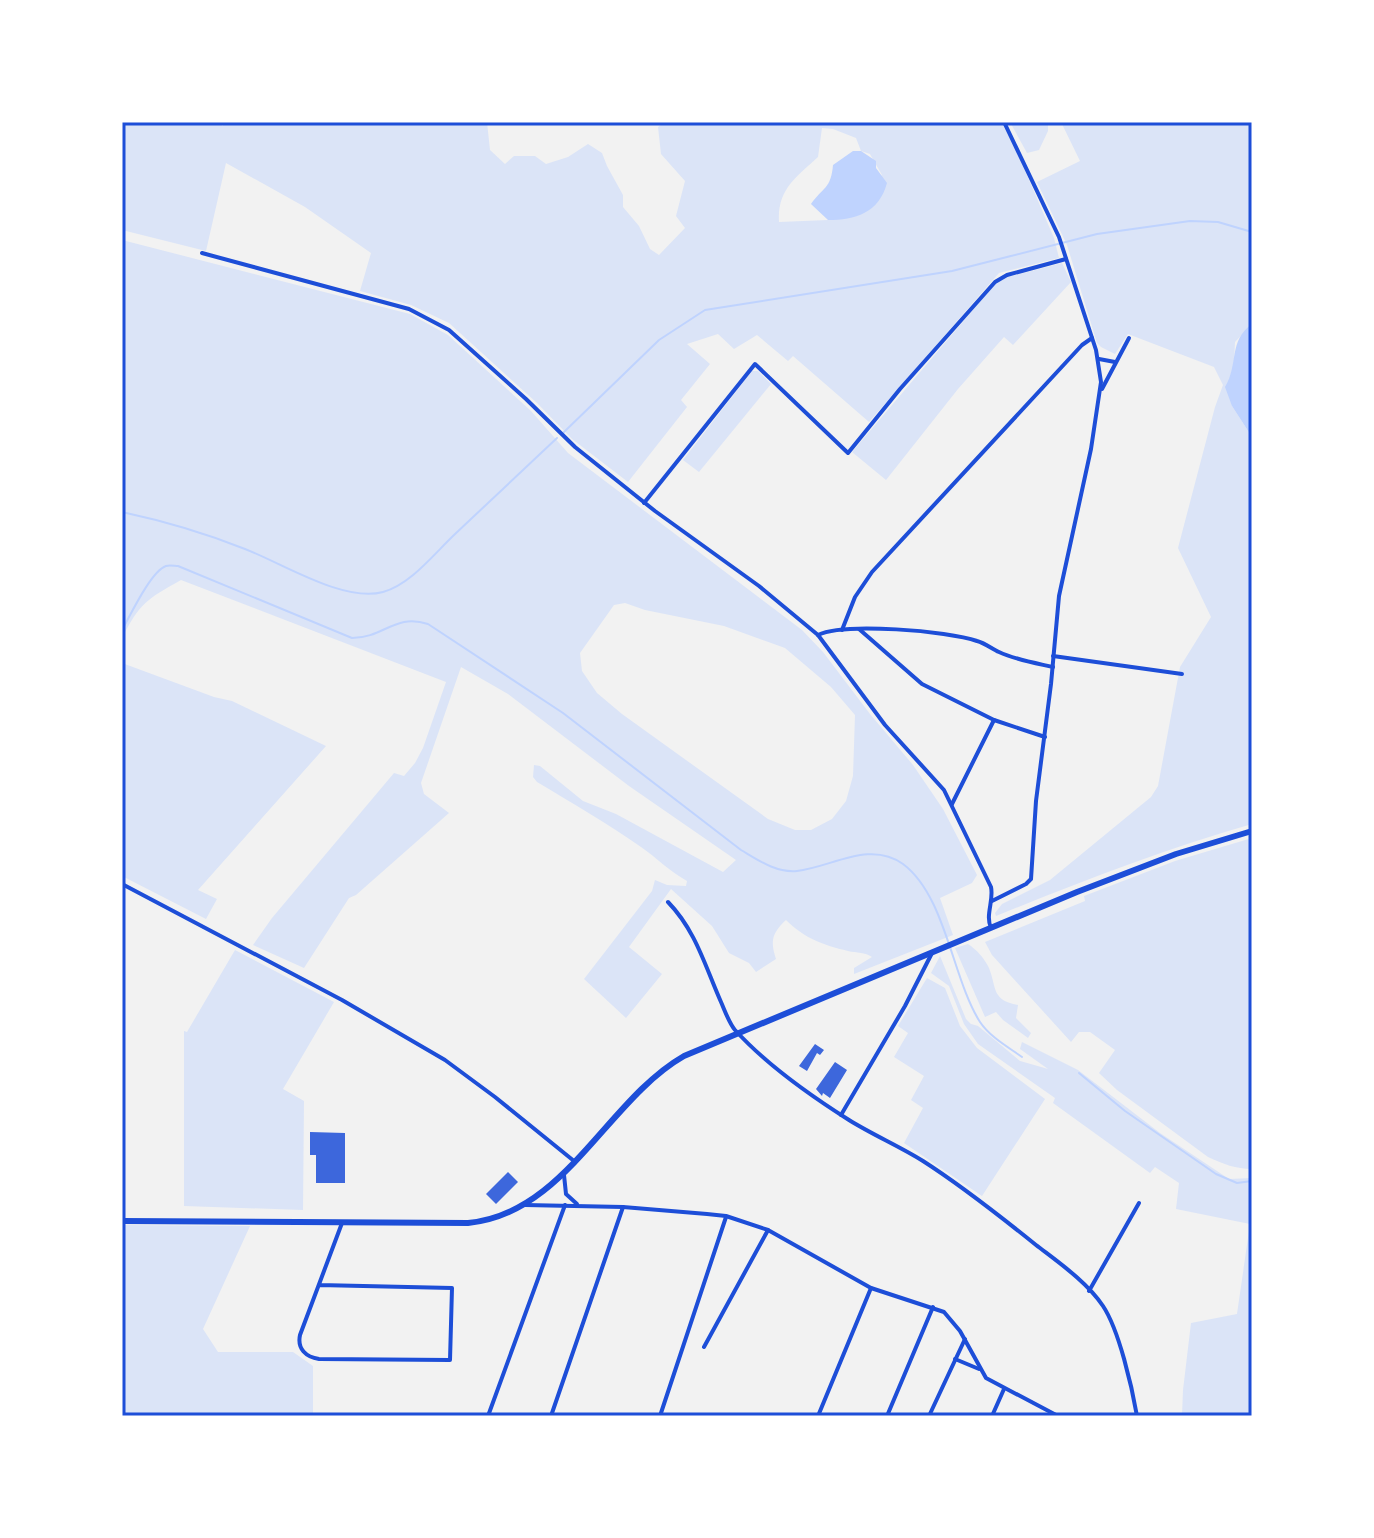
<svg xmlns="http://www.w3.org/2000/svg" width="1374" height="1538" font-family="'Roboto Condensed',sans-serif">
<rect width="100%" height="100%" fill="#f2f2f2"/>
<g fill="#dbe4f7" fill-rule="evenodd">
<path d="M122 122H217L223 126V122H487L490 150 505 164 514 156H535L546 164 568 157 588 144 602 153 607 166 623 195V207L639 226 650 249 659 255 685 228 676 216 685 181 661 154 658 127 665 122H1004L1054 238 1059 258 999 273 869 422 793 356 788 361 757 335 734 349 718 334 687 344 710 364 681 400 687 407 628 482 572 439 537 403 449 323 411 305 360 291 371 253 305 207 226 163 206 251 122 230ZM822 128 833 129 856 138 861 151 870 154 882 175 828 220 779 222C777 190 796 177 818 157Z"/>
<polygon points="1010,122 1048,122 1048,131 1039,150 1027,153"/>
<path d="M1061 122H1252V324L1235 342 1232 406 1252 437V824C1164 849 1080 882 996 916L995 913 1002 904 1050 880 1151 797 1158 786 1180 667 1211 617 1178 548 1215 407 1223 385 1214 367 1128 334 1115 354 1101 347 1097 343 1067 245 1037 182 1080 161Z"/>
<path d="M122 240 410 314 448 335 531 411 568 453 802 630 823 652 870 714 913 765 943 809 977 875 972 883 940 898 953 935 854 974V968L872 957C865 952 857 953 848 951 823 945 804 938 786 920 772 933 770 941 776 959L756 972 749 963 729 953 712 926 671 889 629 947 662 974 626 1018 584 979 652 891 655 880 667 885 686 886 687 881C669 871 657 858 641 847 607 823 572 803 537 782L533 777 534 765 540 766 583 801 616 814 723 872 736 860 629 786 508 694 461 667 421 783 424 794 449 813 356 895 349 898 304 968 253 945 272 918 394 773 404 776 415 763 423 748 446 682 181 580C147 599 140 603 122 638ZM625 603 645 610 724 626 785 648 831 687 855 715 853 776 846 801 832 819 811 830H795L768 819 622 714 597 693 582 671 580 653 614 605Z"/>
<polygon points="1062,263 1071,282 1013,345 1004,337 958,389 886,480 852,452 995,284 1008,277"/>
<polygon points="752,371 758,371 771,384 699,472 683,460"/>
<polygon points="122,663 214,697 232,701 326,746 198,890 217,899 206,919 122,876"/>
<path d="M1252 838V1169C1236 1169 1223 1164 1208 1157L1117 1090 1099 1073 1115 1050 1090 1032H1079L1071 1042 992 955 985 942 1085 901 1084 896 1175 861Z"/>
<path d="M968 944C977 950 984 958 989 968 997 988 991 1000 1018 1005L1016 1018 1031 1033 1028 1038 1003 1020 996 1012 985 1017 955 948Z"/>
<polygon points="235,950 334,1002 283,1089 304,1101 303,1210 184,1206 184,1031 187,1032"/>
<polygon points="940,956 966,1019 971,1024 978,1026 1020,1061 1048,1069 1020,1049 1022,1042 1078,1070 1160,1133 1229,1179 1252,1178 1252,1416 1182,1416 1183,1390 1191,1323 1237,1314 1250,1224 1176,1209 1179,1183 1155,1167 1150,1173 1053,1103 1055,1098 978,1044 964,1024 949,986 931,973"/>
<polygon points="927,978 945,988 960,1026 977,1048 1045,1099 982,1196 904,1143 923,1108 911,1100 924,1076 894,1057 908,1033 898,1026"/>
<polygon points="122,1225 250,1226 203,1329 218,1352 293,1352 313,1366 313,1416 122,1416"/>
</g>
<g fill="#bfd3fe">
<path d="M853 151H861L876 161V168L887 183C879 213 855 220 828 220L811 204C823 187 831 189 833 165Z"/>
<path d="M1252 324V437L1232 406 1225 387C1239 364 1228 341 1252 324Z"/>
</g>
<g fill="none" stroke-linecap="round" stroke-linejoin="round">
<g stroke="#bfd3fe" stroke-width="2">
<polyline points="564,432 659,340 705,310 952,271 1097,234 1190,221 1218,222 1252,232"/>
<path d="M122 512C164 521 205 533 245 549 282 563 344 603 383 592 411 584 434 554 454 535 489 502 523 470 557 438"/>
<path d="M122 630C130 616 151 571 166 566 169 565 175 566 178 566L352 638C384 638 395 613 428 624L563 713 741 850C758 860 776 873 797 871 832 867 870 840 903 864 946 896 952 978 980 1022 990 1037 1008 1047 1022 1057"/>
<polyline points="1079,1073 1125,1111 1216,1174 1237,1183 1252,1181"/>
</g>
</g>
<g fill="#3d67dc">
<polygon points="815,1044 824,1050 820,1055 817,1053 807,1071 799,1066"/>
<polygon points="835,1062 847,1070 830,1098 823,1093 822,1096 816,1089"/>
<polygon points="310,1132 345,1133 345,1183 316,1183 316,1155 310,1155"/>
<polygon points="508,1172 518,1182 496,1204 486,1194"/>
</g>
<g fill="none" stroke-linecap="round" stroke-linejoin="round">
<g stroke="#1d4ed8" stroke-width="4">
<path d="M202 253 409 309 449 330 526 399 575 447 655 511 759 586 818 635 885 725 944 790 991 887C994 901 985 915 991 928"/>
<polyline points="1099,359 1115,362"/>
<polyline points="1102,389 1129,338"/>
<polyline points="644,503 755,364 848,453 900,389 995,282 1007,275 1066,259"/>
<polyline points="859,629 922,684 994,720 1045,737"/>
<polyline points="842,630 855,597 872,572 1082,345 1092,338"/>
<path d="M818 635C844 622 948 631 977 641 985 643 992 649 999 652 1016 660 1035 663 1053 667"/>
<polyline points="1053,656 1182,674"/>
<polyline points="952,804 994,720"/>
<polyline points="122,884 342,1000 445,1060 495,1097 574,1161"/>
<polyline points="992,901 1026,884 1031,879 1036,801 1051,684 1059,596 1091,449 1101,382 1096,350 1059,237 1004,122"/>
<path d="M668 902C696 931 705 966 721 1002 725 1011 729 1023 735 1030 765 1063 811 1096 849 1120 873 1135 899 1146 923 1161 962 1186 1000 1216 1036 1245 1058 1262 1087 1282 1103 1306 1119 1330 1132 1387 1137 1416"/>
<polyline points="841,1115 905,1006 932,953"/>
<polyline points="564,1175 566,1194 577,1204"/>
<polyline points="525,1205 623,1207 707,1214 726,1216 768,1230 871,1288 944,1312 960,1331 986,1378 1058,1416"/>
<path d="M319 1285 452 1288 450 1360 319 1359C306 1357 297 1349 300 1335L342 1223"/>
<polyline points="1089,1291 1139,1203"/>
<polyline points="704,1347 768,1230"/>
<polyline points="955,1359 979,1369"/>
<polyline points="488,1416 565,1205"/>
<polyline points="551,1416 623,1207"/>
<polyline points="660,1416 726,1217"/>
<polyline points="818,1416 871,1288"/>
<polyline points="887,1416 933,1307"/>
<polyline points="929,1416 965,1339"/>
<polyline points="992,1416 1004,1389"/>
</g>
<path stroke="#1d4ed8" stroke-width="6" d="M122 1221 468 1223C565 1214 607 1100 684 1056L1077 892 1176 854 1252 831"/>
</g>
<rect width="1374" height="1538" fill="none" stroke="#ffffff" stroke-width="248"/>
<rect x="124" y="124" width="1126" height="1290" fill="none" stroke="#1d4ed8" stroke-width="3"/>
</svg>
